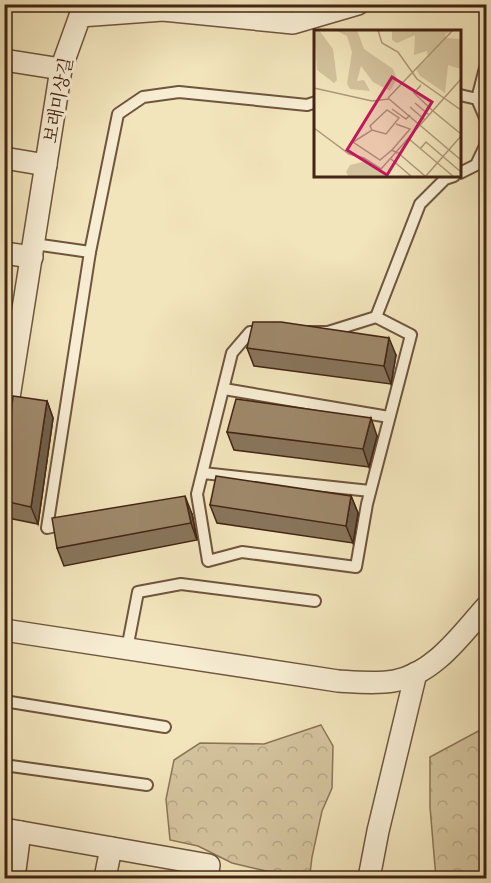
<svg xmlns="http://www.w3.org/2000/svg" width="491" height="883" font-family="'Gentium Book Plus','Noto Serif KR',serif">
<defs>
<pattern id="forest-crowns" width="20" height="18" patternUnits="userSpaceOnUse" patternTransform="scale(1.5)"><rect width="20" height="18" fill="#d4c49e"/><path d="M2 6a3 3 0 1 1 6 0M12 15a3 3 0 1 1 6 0" fill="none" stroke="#b7a887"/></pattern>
</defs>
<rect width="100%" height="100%" fill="#f2e4bb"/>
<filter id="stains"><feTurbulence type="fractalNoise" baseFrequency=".00333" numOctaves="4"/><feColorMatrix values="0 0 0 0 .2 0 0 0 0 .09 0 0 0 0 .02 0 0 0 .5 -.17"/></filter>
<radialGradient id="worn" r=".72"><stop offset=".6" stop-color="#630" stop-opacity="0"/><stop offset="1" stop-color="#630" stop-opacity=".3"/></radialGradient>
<g fill="url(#forest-crowns)" stroke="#8c7458" stroke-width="1.5">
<polygon points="321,725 333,746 332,788 322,811 312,857 310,874 266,871 232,863 198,846 170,840 166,799 174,760 200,743 264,744"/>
<polygon points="482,729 486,730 486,878 436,878 430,807 430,757"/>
</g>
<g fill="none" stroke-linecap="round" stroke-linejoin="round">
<g stroke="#6f553d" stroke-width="14">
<g id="service">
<polyline points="460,95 477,99 486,120"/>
<polyline points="477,99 486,64"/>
<polyline points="460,173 476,165 485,146 486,136"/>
<polyline points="34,244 90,252 118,114 143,97 179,92 307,105 316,102"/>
<polygon points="376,317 411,335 367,504 356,567 242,552 208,561 197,494 232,353 250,332 328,332"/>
<polyline points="376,317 420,204 445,179 454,176"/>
<polyline points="224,389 389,417"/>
<polyline points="203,473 370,491"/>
<polyline points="65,524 47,528 90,252"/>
<polyline points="127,649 138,592 181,584 315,601"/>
<polyline points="4,701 165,727"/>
<polyline points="4,765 147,785"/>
</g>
</g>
<g stroke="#6f553d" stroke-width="24">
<g id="minor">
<polyline points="4,60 61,69"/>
<polyline points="4,158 46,165"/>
<polyline points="4,253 32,257"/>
<polyline points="4,429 61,69 80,16 163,10 293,23 358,4"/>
<path d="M4 630 338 681C356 682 376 684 394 681 434 674 461 635 486 607"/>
<polyline points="4,829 209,865 207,878"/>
<polyline points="14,878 20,832"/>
<polyline points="105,878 111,848"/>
<polyline points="369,878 378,831 416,673"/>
</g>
</g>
<use href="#service" stroke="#f7edd3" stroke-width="10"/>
<use href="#minor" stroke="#f7edd3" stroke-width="21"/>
</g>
<g fill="#88755b" stroke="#432513" stroke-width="1.5">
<polygon points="247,348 396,355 391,384 254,366"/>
<polygon points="47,401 53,418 38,524 8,518 4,508 4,475"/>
<polygon points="227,432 377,436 369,467 234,450"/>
<polygon points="351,496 358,513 353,543 217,523 210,505"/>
<polygon points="192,514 197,540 64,566 57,548"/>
</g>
<g fill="#6f5f4a" stroke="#432513" stroke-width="1.5">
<polygon points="389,338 396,355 391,384 384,366"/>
<polygon points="47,401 53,418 38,524 31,507"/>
<polygon points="371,418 377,436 369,467 363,449"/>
<polygon points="185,496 192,514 197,540 191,523"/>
<polygon points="351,496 358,513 353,543 346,526"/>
</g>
<g fill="#9e886a" stroke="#432513" stroke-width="1.5">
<polygon points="253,322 281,322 389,338 384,366 247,348"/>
<polygon points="13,396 47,401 31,507 4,501 4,475"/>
<polygon points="236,399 371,418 363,449 227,432"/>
<polygon points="216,476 351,496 346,526 210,505"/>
<polygon points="185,496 191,523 57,548 52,518"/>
</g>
<g text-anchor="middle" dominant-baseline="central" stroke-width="6" stroke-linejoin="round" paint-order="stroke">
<g font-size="18" fill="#432513" stroke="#f7edd3">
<text transform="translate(58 100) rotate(-79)">보래미상길</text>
</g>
</g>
<g transform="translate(314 30)">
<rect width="147" height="147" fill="#f2e4bb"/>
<path d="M0 0H5L19 19 23 50 20 53 3 40ZM21 0H43L50 19 79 39 83 49 76 61 59 52 47 36 43 51 50 50 56 61 36 59 33 54 38 22 33 6ZM78 0H142L131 4 132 8 147 9V39L134 35 131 63 106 46 102 39 114 28 113 21 100 25 101 5 83 13 78 10ZM48 132 52 133 74 147H35L32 142 36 135Z" fill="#d4c49e"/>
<path fill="none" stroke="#ac9878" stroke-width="1.5" d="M64 0 68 13 84 22 103 49 147 80M107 55 100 63 119 81M0 58 58 71 75 69 147 130M74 68 139 0M101 73 115 85M96 77 111 90M78 79 92 89 96 85M119 81 147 104M0 98 35 124 50 128 67 139 147 49M58 100 56 96 73 80 85 88 72 104 58 100 39 112 66 130 78 120 83 123M95 109 140 147M106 119 112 112 147 142M78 120 96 99 82 94M83 122 111 146M77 129 98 147M111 147 147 106"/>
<path fill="#c2185b" fill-opacity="0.15" stroke="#c2185b" stroke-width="3" d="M78 47 118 72 73 145 33 120Z"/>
<rect width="147" height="147" fill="none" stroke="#432513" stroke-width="3"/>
</g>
<rect width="491" height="883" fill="none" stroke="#f2e4bb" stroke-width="24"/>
<rect x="6" y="6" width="479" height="871" fill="none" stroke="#432513" stroke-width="3"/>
<rect x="12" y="12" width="467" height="859" fill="none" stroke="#432513" stroke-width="1.5"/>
<rect width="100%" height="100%" filter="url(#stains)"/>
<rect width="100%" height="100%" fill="url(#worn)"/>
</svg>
